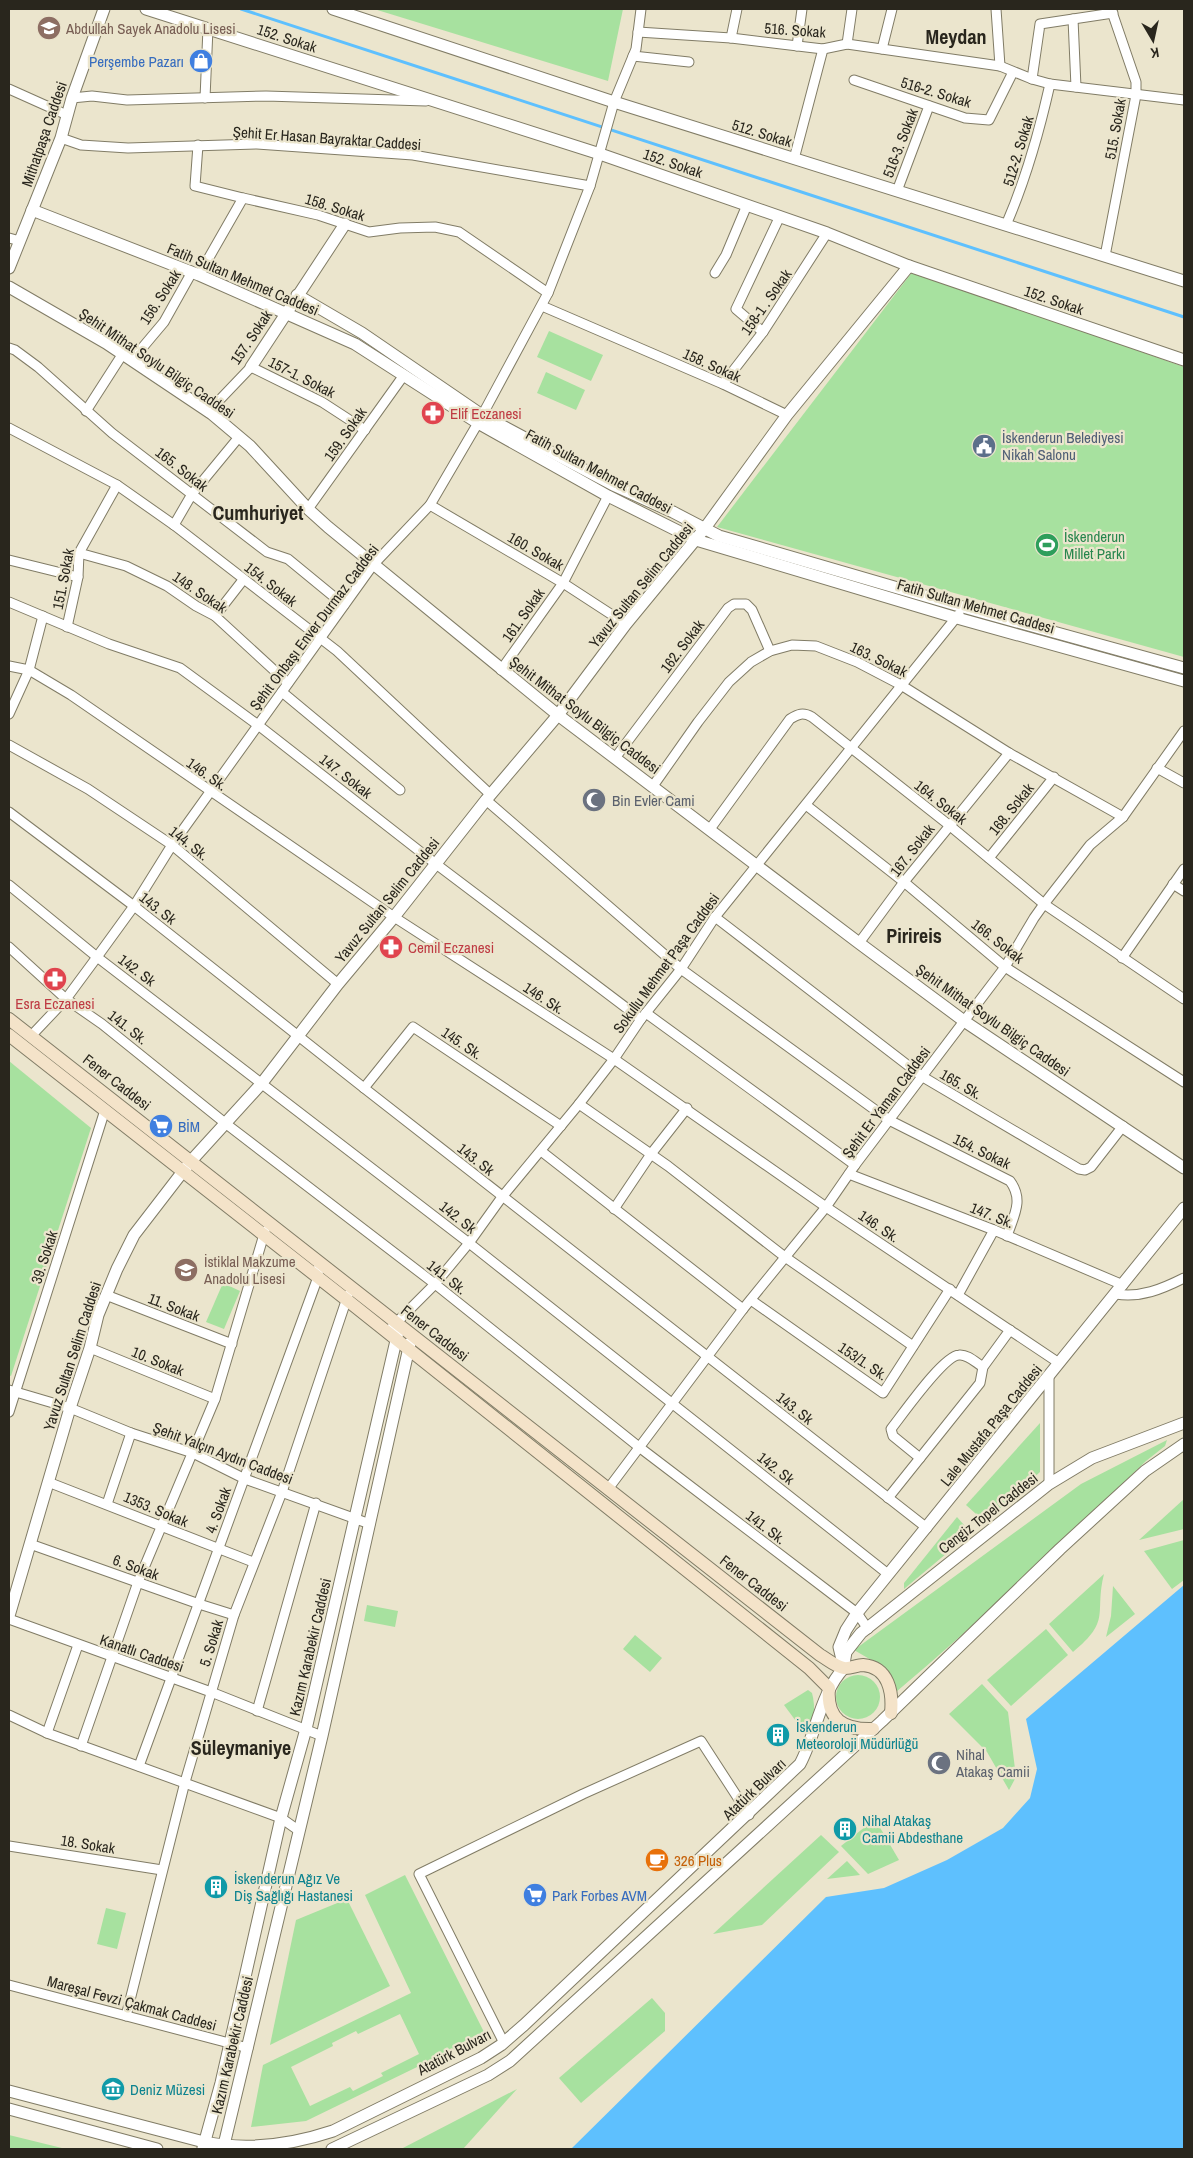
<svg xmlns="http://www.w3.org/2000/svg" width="1193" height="2158" font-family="'Archivo Narrow',sans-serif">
<rect width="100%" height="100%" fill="#ebe5cd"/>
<g fill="#a7e19f" fill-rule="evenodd">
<polygon points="374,9 623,9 608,81"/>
<polygon points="913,271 1184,367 1184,657 717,527"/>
<polygon points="549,331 603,355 591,381 537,357"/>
<polygon points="546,372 585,390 576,410 537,393"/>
<polygon points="9,1061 91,1128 11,1376 9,1375"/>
<polygon points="223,1283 240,1291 224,1329 206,1322"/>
<polygon points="1040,1423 1040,1472 985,1522 966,1505"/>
<path d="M1167 1440 1165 1446 1146 1461C1064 1540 983 1619 896 1692L885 1668 854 1650 1081 1484Z"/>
<polygon points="1184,1499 1184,1529 1139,1540"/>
<polygon points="957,1517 971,1533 904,1589 904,1583"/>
<polygon points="1184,1540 1184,1580 1172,1589 1144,1551"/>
<path d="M1104 1574C1094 1614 1112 1620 1073 1652L1049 1624Z"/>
<polygon points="1113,1586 1135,1614 1106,1637 1111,1616"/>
<polygon points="367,1605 398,1611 395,1627 364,1621"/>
<polygon points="1046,1629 1068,1655 1011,1706 987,1680"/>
<polygon points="635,1635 662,1658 650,1672 623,1649"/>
<circle cx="858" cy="1697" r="22"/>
<polygon points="982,1684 1008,1712 1016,1777 1009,1790 987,1752 949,1714"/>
<path d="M808 1690 812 1693C816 1708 814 1721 807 1736L784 1705Z"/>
<polygon points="875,1819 899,1860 868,1874 841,1846"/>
<polygon points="821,1835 839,1852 762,1925 713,1934"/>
<polygon points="847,1861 860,1875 827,1879"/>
<path d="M405 1875 485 2034 306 2121 251 2127 263 2065 411 1993 365 1895ZM400 2014 419 2054 381 2073 383 2076 353 2091 350 2087 310 2106 291 2067 333 2046 332 2043 356 2031 358 2034Z"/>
<polygon points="347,1899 390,1986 270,2045 296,1920"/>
<polygon points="106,1908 126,1913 117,1949 97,1944"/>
<polygon points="652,1998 665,2013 665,2031 581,2103 559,2078"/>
<polygon points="517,2089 463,2149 401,2149"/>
<polygon points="9,2135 66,2149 9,2149"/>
</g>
<polygon fill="#5ec0fe" points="1184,1585 1184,2149 571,2149 826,1897 884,1888 947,1860 1003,1828 1030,1798 1037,1769 1026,1719"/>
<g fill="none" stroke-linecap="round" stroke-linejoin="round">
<polyline stroke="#5ec0fe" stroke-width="3" points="241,9 1184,317"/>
<g stroke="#817c66" stroke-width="11">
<g id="minor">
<polyline points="996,9 1000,66"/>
<polyline points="1073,19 1076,87"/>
<polyline points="638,32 731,38 823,49 847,44 1000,66 1032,79 1050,84 1184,100"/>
<polyline points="731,38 737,9"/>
<polyline points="847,44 852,9"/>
<polyline points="797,46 802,9"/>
<polyline points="882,49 892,9"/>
<polyline points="633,56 689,62"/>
<polyline points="1032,79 1040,24 1113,13"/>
<polyline points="854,80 965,118 989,120 1013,72"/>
<polyline points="9,89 67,115"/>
<polyline points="72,98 92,96 127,100 266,96 426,101"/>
<polyline points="205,98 208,28"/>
<polyline points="61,138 81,145 128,148 257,144 413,155 590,186"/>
<polyline points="198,145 195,186 243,198"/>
<polyline points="794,159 823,49"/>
<polyline points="897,191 929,106"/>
<path d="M1006 225C1026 179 1039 133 1050 84"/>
<polyline points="9,238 20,241"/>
<polyline points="1105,256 1136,95 1136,82 1111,9"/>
<polyline points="715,273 726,255 747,205"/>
<polyline points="199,275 243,198 318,215 369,232 400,228 435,227 459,232 548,293"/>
<polyline points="542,306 723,384 787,415"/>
<polyline points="763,332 736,309 780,216"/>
<polyline points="9,348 15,350 38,367 112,433 267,552 288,559 344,605"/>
<polyline points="132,360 164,322 192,272"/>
<polyline points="723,384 763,332 827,233"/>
<polyline points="86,411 122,355"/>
<polyline points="208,412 251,367 322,402 365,430"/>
<polyline points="9,428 117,485 174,525 337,651 491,795"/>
<polyline points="430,505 563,583 626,624"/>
<polyline points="308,509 404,375"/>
<polyline points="174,525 192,494 239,437"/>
<polyline points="79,553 126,566 167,586 196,606 215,616 288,683"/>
<polyline points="9,560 78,577"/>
<polyline points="9,602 109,644 180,668 258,725 436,864 641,1019"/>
<polyline points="215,616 243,580"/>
<polyline points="67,627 78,577 79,553 117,485"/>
<polyline points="9,666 29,670 71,695 394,917 614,1059 826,1207 1059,1363"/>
<polyline points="501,670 563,583 608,496"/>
<polyline points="282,692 400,790"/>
<polyline points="9,714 29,670 43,616"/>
<polyline points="9,745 88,789 172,845 338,984"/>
<polyline points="615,758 728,608 734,604 746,604 752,610 770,651"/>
<polyline points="1157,768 1184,783"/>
<polyline points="653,786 698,722 729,682 751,662 770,651 792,645 816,646 857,662 901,685 1009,753 1123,817"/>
<path d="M486 800 681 969 889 1120 1010 1181C1024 1200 1014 1215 1007 1236"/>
<polyline points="806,805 904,882 1005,967 1184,1082"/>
<polyline points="9,812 134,906 364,1088 927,1528"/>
<path d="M710 829 790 719C798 714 803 712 812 717L949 825 1044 904 1184 999"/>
<polyline points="989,858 1054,777"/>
<polyline points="1173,884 1184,891"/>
<polyline points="9,885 97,957 469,1243 888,1574"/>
<polyline points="715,917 923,1077 1079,1169 1085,1170 1091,1167 1123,1126"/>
<polyline points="859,943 904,882 1009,753"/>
<polyline points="9,947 66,999 102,1024 225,1123 435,1284 639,1447 857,1613 868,1629"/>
<polyline points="1122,958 1184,869"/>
<polyline points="646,1013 855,1165"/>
<polyline points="31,1036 66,999 97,957 134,906 172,845 373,565 430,505 478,423 548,293 590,186 614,102 636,49 641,9"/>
<polyline points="364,1088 413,1027 561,1126"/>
<polyline points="579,1104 668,1166 785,1257 913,1346"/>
<polyline points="541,1151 743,1309"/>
<polyline points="849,1174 994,1230 1123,1285"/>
<polyline points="614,1209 651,1154 687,1108"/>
<path d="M1116 1294C1141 1298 1162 1289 1184 1278"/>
<polyline points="106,1295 232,1344"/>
<polyline points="958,1295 994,1230"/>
<polyline points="751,1300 883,1393 950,1289"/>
<polyline points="392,1327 435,1284 469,1243 502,1197 579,1104 614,1059 641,1019 681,969 715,917 959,614"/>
<polyline points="90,1348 215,1399"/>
<polyline points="9,1390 70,1408 131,1433 193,1453 245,1479 370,1524"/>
<polyline points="9,1412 105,1110"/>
<path d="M920 1458 893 1436 891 1429C903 1414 943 1356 959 1355 968 1354 976 1363 983 1367"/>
<polyline points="48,1482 253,1562"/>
<polyline points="1049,1484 1049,1376"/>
<polyline points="608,1489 743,1309 826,1207 855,1165 1005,967 1034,918 1044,904 1090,845 1123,817 1184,731"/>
<polyline points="888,1498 980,1383 983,1367 1010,1330"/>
<polyline points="107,1504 131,1433"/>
<polyline points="30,1544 199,1604 234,1615"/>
<polyline points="9,1619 211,1692 322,1736"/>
<polyline points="257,1711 316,1503"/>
<polyline points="9,1715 47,1733 281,1818 298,1830"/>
<polyline points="47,1733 78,1645"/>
<polyline points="81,1746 138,1582 215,1399 265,1231"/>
<polyline points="139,1766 318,1277 319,1262"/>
<polyline points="9,1846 162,1870"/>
<polyline points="9,1985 248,2048"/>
<polyline points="126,2016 185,1782 234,1615 282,1492 348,1295"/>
<polyline points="504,2043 419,1874 583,1794 701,1741 749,1815"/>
</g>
</g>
<g stroke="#817c66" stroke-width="13">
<g id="tertiary">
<polyline points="146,9 600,154 827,233 909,266 1184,360"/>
<polyline points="333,9 614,102 1184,281"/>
<polyline points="32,210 199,275 355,344 478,423 608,496 696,540 957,618 1184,681"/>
<polyline points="9,268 61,138 72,98 104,9"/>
<polyline points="9,287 106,343 212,414 250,446 308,509 328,527 558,715 859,943 964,1021 1184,1168"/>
<polyline points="297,295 362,333 482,415 613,485 673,512 719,536 963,607 1184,668"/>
<polyline points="251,367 345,224"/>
<polyline points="9,1616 70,1408 90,1348 98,1315 117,1269 134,1235 191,1161 262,1083 338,984 394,917 486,800 558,715 626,624 705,528 787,415 909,266"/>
<polyline points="844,1664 846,1652 861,1633 1049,1484 1092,1458 1184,1423"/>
<polyline points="844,1668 839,1647 846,1630 857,1613 1184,1208"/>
<path d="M9 2091 204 2142C248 2151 291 2145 333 2131L481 2058 501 2045 524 2025 800 1764C816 1734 821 1692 844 1668"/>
<polyline points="9,2109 157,2149"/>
<polyline points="203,2148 221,2083 281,1818 306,1729 398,1332"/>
<polyline points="223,2149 322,1736 410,1343"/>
<polyline points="332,2149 488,2075 510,2061 882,1721 1060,1549 1145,1471 1184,1444"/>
</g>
</g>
<g stroke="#817c66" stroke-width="14">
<g id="secondary">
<path d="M9 1019 820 1655C827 1659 836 1667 844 1668 850 1669 857 1665 863 1665 889 1667 893 1693 891 1713"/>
<path d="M9 1035 347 1300 809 1668 829 1688C826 1720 844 1730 873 1729"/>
</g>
</g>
<use href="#minor" stroke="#fff" stroke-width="9"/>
<use href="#tertiary" stroke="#fff" stroke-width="11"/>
<use href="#secondary" stroke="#f4e3c9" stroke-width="12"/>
</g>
<defs>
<g id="school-disc" transform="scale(1.25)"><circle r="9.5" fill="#8d6e63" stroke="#ebe5cd"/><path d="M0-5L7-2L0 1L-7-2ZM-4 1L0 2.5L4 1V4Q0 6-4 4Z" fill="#fff"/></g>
<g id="shop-disc" transform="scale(1.25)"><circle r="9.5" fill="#3f7fe0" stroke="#ebe5cd"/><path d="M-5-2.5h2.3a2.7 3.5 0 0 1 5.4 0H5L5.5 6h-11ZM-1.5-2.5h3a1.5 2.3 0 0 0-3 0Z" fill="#fff"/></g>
<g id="pharmacy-disc" transform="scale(1.25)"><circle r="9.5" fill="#e0444e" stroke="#ebe5cd"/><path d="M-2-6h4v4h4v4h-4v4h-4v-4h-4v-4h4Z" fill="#fff"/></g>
<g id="civic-disc" transform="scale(1.25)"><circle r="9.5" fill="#5c6f8a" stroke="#ebe5cd"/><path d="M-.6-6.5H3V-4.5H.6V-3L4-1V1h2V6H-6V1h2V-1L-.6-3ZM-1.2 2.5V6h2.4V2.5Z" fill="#fff"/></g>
<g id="stadium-disc" transform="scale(1.25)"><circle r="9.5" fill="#2e9e5b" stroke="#ebe5cd"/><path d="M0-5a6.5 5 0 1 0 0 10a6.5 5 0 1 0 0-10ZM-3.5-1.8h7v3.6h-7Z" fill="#fff"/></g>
<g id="mosque-disc" transform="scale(1.25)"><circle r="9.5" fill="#6b7280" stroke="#ebe5cd"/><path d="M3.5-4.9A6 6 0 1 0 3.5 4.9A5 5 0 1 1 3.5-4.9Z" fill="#fff"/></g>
<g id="supermarket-disc" transform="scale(1.25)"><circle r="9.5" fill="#3f7fe0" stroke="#ebe5cd"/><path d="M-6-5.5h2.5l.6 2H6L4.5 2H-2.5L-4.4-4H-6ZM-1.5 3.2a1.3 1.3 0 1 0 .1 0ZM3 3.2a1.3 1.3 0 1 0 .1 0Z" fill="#fff"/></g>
<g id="building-disc" transform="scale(1.25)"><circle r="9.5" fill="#0f9aa8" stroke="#ebe5cd"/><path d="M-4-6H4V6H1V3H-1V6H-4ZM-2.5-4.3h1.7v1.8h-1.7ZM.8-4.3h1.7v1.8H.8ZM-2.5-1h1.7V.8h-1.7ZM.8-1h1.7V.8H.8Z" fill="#fff"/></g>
<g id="cafe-disc" transform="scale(1.25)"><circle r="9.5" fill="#e8710a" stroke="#ebe5cd"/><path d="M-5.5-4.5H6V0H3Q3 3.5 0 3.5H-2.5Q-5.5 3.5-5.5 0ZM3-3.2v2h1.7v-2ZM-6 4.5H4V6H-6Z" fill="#fff"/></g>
<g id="museum-disc" transform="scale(1.25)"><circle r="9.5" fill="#0f9aa8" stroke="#ebe5cd"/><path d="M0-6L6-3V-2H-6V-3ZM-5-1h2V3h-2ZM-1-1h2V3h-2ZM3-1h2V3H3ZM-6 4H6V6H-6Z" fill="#fff"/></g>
</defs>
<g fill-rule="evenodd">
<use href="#school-disc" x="49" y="28"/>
<use href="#shop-disc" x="201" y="61"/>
<use href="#pharmacy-disc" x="433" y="413"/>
<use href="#civic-disc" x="984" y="446"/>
<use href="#stadium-disc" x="1047" y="545"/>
<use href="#mosque-disc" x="594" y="800"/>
<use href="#pharmacy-disc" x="391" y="947"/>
<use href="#pharmacy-disc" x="55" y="979"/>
<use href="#supermarket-disc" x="161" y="1126"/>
<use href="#school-disc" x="186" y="1270"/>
<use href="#building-disc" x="778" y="1735"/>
<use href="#mosque-disc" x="939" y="1763"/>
<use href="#building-disc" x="845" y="1829"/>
<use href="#cafe-disc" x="657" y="1860"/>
<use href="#building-disc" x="216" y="1887"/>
<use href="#supermarket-disc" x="535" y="1895"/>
<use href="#museum-disc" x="113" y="2089"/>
</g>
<g text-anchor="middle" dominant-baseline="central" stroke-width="4.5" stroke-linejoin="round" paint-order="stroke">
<g font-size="15" fill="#785e54" stroke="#ebe5cd" text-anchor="start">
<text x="66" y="28">Abdullah Sayek Anadolu Lisesi</text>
<text x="204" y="1261">İstiklal Makzume<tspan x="204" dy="17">Anadolu Lisesi</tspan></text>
</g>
<g font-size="15" fill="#29261d" stroke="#ebe5cd">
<text transform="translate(795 30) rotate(4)">516. Sokak</text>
<text transform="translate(287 38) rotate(18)">152. Sokak</text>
<text transform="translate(936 92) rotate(17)">516-2. Sokak</text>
<text transform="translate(1115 129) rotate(-80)">515. Sokak</text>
<text transform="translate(762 133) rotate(17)">512. Sokak</text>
<text transform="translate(44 134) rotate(-71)">Mithatpaşa Caddesi</text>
<text transform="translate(327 138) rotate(4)">Şehit Er Hasan Bayraktar Caddesi</text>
<text transform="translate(900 143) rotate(-69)">516-3. Sokak</text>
<text transform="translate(1018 151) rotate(-73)">512-2. Sokak</text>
<text transform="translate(673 163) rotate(19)">152. Sokak</text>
<text transform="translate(335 207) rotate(17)">158. Sokak</text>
<text transform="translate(243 279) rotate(23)">Fatih Sultan Mehmet Caddesi</text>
<text transform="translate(160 297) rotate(-57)">156. Sokak</text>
<text transform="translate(1054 300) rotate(19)">152. Sokak</text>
<text transform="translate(766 302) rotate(-55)">158-1 . Sokak</text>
<text transform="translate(251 337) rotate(-56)">157. Sokak</text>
<text transform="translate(157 363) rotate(34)">Şehit Mithat Soylu Bilgiç Caddesi</text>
<text transform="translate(712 365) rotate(24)">158. Sokak</text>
<text transform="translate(302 377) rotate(27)">157-1. Sokak</text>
<text transform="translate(345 434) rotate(-55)">159. Sokak</text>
<text transform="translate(182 469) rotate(38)">165. Sokak</text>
<text transform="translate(599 471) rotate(28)">Fatih Sultan Mehmet Caddesi</text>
<text transform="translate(536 551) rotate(30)">160. Sokak</text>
<text transform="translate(63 579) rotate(-79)">151. Sokak</text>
<text transform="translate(271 584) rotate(38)">154. Sokak</text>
<text transform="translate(641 585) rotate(-51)">Yavuz Sultan Selim Caddesi</text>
<text transform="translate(200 592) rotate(34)">148. Sokak</text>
<text transform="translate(976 606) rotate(16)">Fatih Sultan Mehmet Caddesi</text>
<text transform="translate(523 615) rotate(-55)">161. Sokak</text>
<text transform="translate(314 627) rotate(-53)">Şehit Onbaşı Enver Durmaz Caddesi</text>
<text transform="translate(682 646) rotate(-53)">162. Sokak</text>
<text transform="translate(879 659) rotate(26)">163. Sokak</text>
<text transform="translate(585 715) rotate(37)">Şehit Mithat Soylu Bilgiç Caddesi</text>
<text transform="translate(207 774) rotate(35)">146. Sk.</text>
<text transform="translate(346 776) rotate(38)">147. Sokak</text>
<text transform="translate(941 802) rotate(38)">164. Sokak</text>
<text transform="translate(1011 809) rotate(-51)">168. Sokak</text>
<text transform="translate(189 843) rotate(38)">144. Sk.</text>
<text transform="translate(912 850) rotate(-52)">167. Sokak</text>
<text transform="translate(387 900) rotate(-51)">Yavuz Sultan Selim Caddesi</text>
<text transform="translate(158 908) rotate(38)">143. Sk</text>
<text transform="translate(998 941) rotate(38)">166. Sokak</text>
<text transform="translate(666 963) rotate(-54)">Sokullu Mehmet Paşa Caddesi</text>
<text transform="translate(137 970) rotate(37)">142. Sk</text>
<text transform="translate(544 998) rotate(33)">146. Sk.</text>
<text transform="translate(993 1020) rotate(35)">Şehit Mithat Soylu Bilgiç Caddesi</text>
<text transform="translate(128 1027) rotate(38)">141. Sk.</text>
<text transform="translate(462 1043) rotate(34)">145. Sk.</text>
<text transform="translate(117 1082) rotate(38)">Fener Caddesi</text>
<text transform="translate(961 1084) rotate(30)">165. Sk.</text>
<text transform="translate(886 1102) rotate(-53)">Şehit Er Yaman Caddesi</text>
<text transform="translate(982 1151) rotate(26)">154. Sokak</text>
<text transform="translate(476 1159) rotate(38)">143. Sk</text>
<text transform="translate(992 1215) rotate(22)">147. Sk.</text>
<text transform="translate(458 1217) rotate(38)">142. Sk</text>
<text transform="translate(879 1226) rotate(34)">146. Sk.</text>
<text transform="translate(44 1257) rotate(-72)">39. Sokak</text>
<text transform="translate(447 1277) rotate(38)">141. Sk.</text>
<text transform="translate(174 1307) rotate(21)">11. Sokak</text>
<text transform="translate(435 1333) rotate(38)">Fener Caddesi</text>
<text transform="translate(72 1356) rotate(-72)">Yavuz Sultan Selim Caddesi</text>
<text transform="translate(158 1361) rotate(22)">10. Sokak</text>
<text transform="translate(863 1361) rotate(34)">153/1. Sk.</text>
<text transform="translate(795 1408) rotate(38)">143. Sk</text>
<text transform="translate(991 1425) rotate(-51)">Lale Mustafa Paşa Caddesi</text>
<text transform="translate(223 1453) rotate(21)">Şehit Yalçın Aydın Caddesi</text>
<text transform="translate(776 1468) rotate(38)">142. Sk</text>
<text transform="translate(156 1509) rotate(23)">1353. Sokak</text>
<text transform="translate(218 1510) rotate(-70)">4. Sokak</text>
<text transform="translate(988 1513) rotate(-38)">Cengiz Topel Caddesi</text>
<text transform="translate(766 1527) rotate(37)">141. Sk.</text>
<text transform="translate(136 1567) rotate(20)">6. Sokak</text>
<text transform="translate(754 1583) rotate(38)">Fener Caddesi</text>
<text transform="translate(211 1643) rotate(-73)">5. Sokak</text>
<text transform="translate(310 1647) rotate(-77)">Kazım Karabekir Caddesi</text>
<text transform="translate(142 1653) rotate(19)">Kanatlı Caddesi</text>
<text transform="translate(754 1789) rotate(-44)">Atatürk Bulvarı</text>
<text transform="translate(88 1844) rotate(9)">18. Sokak</text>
<text transform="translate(132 2003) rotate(15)">Mareşal Fevzi Çakmak Caddesi</text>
<text transform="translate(232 2045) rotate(-77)">Kazım Karabekir Caddesi</text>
<text transform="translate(454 2052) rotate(-28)">Atatürk Bulvarı</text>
</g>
<g font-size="15" fill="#366cbe" stroke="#ebe5cd" text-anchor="start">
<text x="184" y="61" text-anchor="end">Perşembe Pazarı</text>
<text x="178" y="1126">BİM</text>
<text x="552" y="1895">Park Forbes AVM</text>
</g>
<g font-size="15" fill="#be3a42" stroke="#ebe5cd" text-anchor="start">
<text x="450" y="413">Elif Eczanesi</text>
<text x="408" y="947">Cemil Eczanesi</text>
<text x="55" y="1003" text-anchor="middle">Esra Eczanesi</text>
</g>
<g font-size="15" fill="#4e5e75" stroke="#ebe5cd" text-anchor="start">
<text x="1002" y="437">İskenderun Belediyesi<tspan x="1002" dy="17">Nikah Salonu</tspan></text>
</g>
<g font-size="15" fill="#27864d" stroke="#ebe5cd" text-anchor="start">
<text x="1064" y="536">İskenderun<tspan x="1064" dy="17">Millet Parkı</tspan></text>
</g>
<g font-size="15" fill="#5b616d" stroke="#ebe5cd" text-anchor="start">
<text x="612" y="800">Bin Evler Cami</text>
<text x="956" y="1754">Nihal<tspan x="956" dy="17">Atakaş Camii</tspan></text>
</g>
<g font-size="15" fill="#0d838f" stroke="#ebe5cd" text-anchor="start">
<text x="796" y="1726">İskenderun<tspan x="796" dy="17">Meteoroloji Müdürlüğü</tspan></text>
<text x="862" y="1820">Nihal Atakaş<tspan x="862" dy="17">Camii Abdesthane</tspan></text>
<text x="234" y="1878">İskenderun Ağız Ve<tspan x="234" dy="17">Diş Sağlığı Hastanesi</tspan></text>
<text x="130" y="2089">Deniz Müzesi</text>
</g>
<g font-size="15" fill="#c56008" stroke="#ebe5cd" text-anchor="start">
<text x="674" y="1860">326 Plus</text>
</g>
<g font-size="20" font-weight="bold" fill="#29261d" stroke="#ebe5cd">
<text x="956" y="36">Meydan</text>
<text x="258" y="512">Cumhuriyet</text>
<text x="914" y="935">Pirireis</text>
<text x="241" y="1747">Süleymaniye</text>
</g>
</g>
<rect width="1193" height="2158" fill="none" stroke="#29261d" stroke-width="20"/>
<g transform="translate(1153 40) rotate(171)" stroke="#ebe5cd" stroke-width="4" paint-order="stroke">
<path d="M0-4L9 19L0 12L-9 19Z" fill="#29261d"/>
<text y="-8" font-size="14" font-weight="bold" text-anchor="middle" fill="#29261d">K</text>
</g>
</svg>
